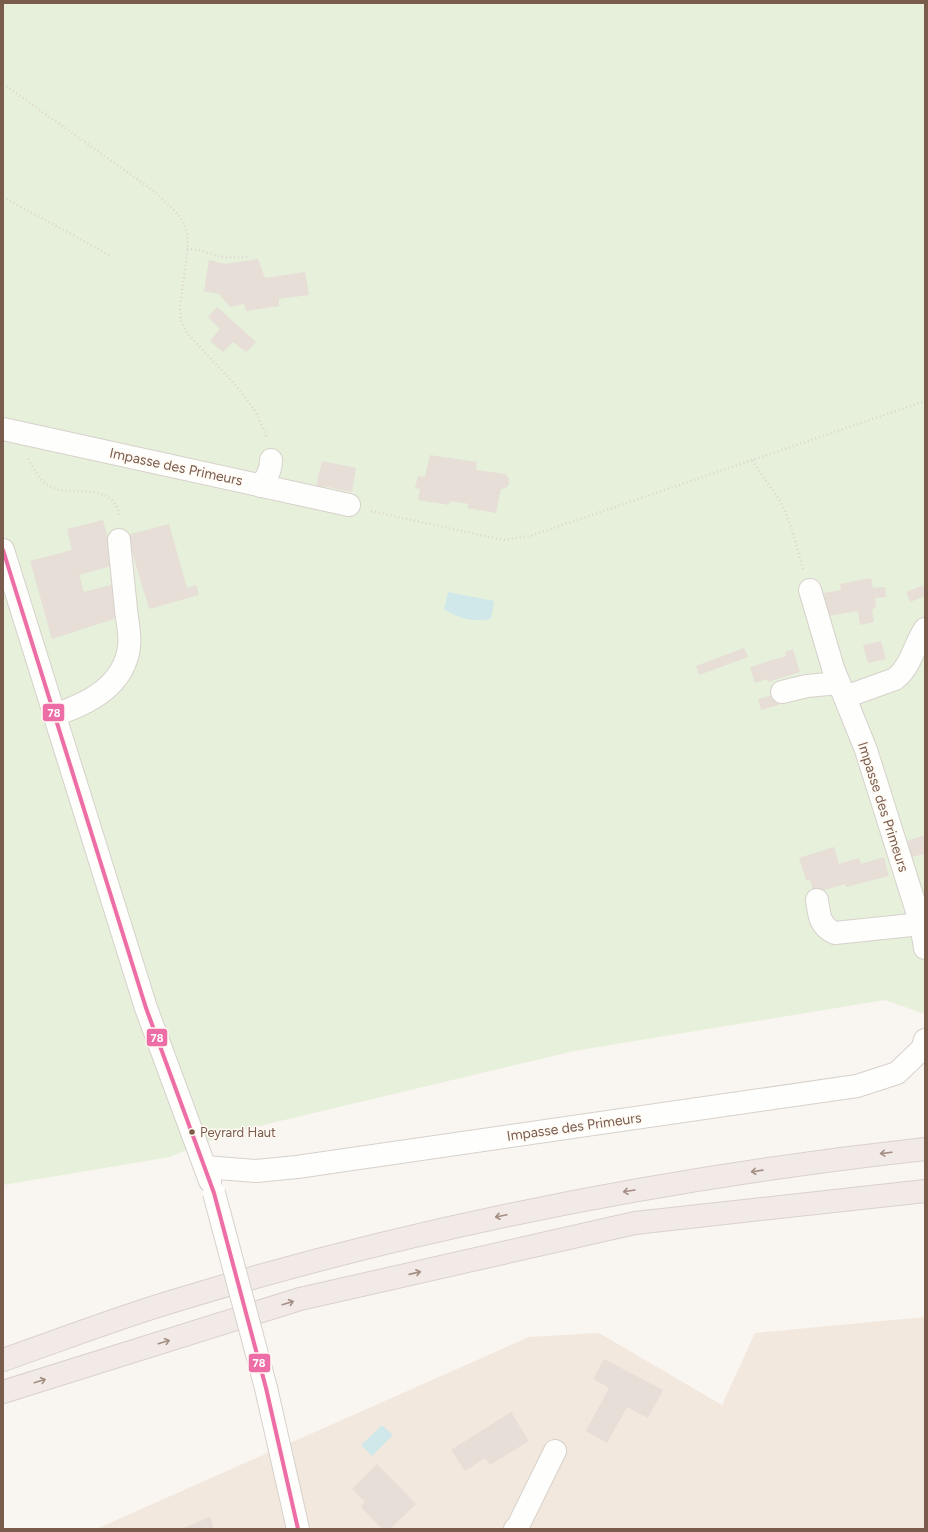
<svg xmlns="http://www.w3.org/2000/svg" width="928" height="1532" font-family="Figtree,sans-serif">
<rect width="100%" height="100%" fill="#f9f5f0"/>
<polygon fill="#f2e8de" points="925,1317 925,1529 96,1529 529,1337 599,1333 722,1405 755,1333"/>
<polygon fill="#e7f0db" points="3,3 925,3 925,1014 885,1000 574,1051 226,1134 170,1157 3,1185"/>
<g fill="#d0e8ea">
<path d="M448 592 494 601 491 619C473 622 459 619 444 609Z"/>
<polygon points="382,1425 393,1435 372,1456 361,1445"/>
</g>
<g fill="#e6ded7">
<polygon points="258,259 265,278 305,272 309,295 279,299 279,306 246,311 244,304 230,307 219,294 204,291 209,260 225,264"/>
<polygon points="217,307 256,342 246,352 233,342 223,352 210,341 220,329 208,317"/>
<polygon points="430,455 477,462 476,470 506,474 509,479 509,484 506,488 501,489 496,513 467,508 469,504 450,501 449,505 418,500 420,489 415,488 418,476 425,477"/>
<polygon points="322,461 356,468 352,492 323,486 322,492 315,491"/>
<polygon points="103,520 115,565 79,575 84,592 114,584 123,616 52,639 30,561 72,550 67,529"/>
<polygon points="169,524 187,588 196,585 199,595 149,609 127,535"/>
<polygon points="871,578 873,588 885,587 886,597 875,598 876,608 872,609 874,622 860,625 858,611 828,616 824,593 841,590 840,584"/>
<polygon points="925,585 925,596 910,602 906,592"/>
<polygon points="881,641 886,659 868,663 863,645"/>
<polygon points="744,648 748,657 699,675 696,666"/>
<polygon points="793,649 800,672 768,682 767,679 755,683 750,667 786,656 785,652"/>
<polygon points="777,694 779,705 761,710 758,699"/>
<polygon points="925,835 925,854 906,858 901,843"/>
<polygon points="834,847 839,864 859,858 861,864 884,857 889,876 846,887 845,884 814,893 810,880 806,880 799,858"/>
<polygon points="604,1359 663,1390 648,1418 627,1407 607,1443 586,1431 609,1388 593,1379"/>
<polygon points="511,1412 529,1441 490,1465 485,1458 465,1471 451,1450"/>
<polygon points="377,1464 416,1504 390,1529 382,1529 361,1507 365,1502 352,1489"/>
<polygon points="210,1517 214,1529 181,1529"/>
</g>
<g fill="none" stroke-linecap="round" stroke-linejoin="round">
<g stroke="#d7d1cb" stroke-width="24">
<g id="minor">
<polyline points="3,429 349,505"/>
<path d="M261 486C267 477 271 470 271 460"/>
<polyline points="3,550 146,1008 210,1181"/>
<polyline points="810,590 833,668 866,750 921,924 925,948"/>
<polyline points="782,692 807,686 839,683"/>
<path d="M845 697 895 679C911 667 914 645 925 629"/>
<path d="M54 715C88 704 124 686 129 647 131 634 127 622 126 610 124 587 121 563 119 540"/>
<path d="M817 900C819 915 820 927 835 933L921 924"/>
<polyline points="205,1167 256,1171 297,1167 857,1086 897,1073 922,1049 925,1040"/>
<polyline points="266,1388 298,1529"/>
<polyline points="515,1529 518,1526 555,1451"/>
</g>
</g>
<g stroke="#dad1cc" stroke-width="24">
<g id="highway">
<path d="M3 1360C60 1340 117 1318 174 1301 419 1226 671 1177 925 1149"/>
<polyline points="3,1392 300,1299 635,1223 925,1191"/>
</g>
</g>
<g stroke="#dcd5d0" stroke-width="2.5" stroke-dasharray="1 3" stroke-linecap="butt">
<polyline points="3,84 154,191 177,213 184,223 188,237 187,254 180,306 181,321 187,333 240,390 256,412 267,438"/>
<polyline points="3,197 111,256"/>
<polyline points="187,249 199,250 221,257 250,257"/>
<path d="M28 459C33 467 39 479 46 484 67 501 113 476 120 518"/>
<path d="M753 460C761 477 775 490 783 507 792 526 797 549 803 569"/>
<polyline points="371,511 503,540 530,536 925,401"/>
</g>
<use href="#minor" stroke="#fefefd" stroke-width="22"/>
<use href="#highway" stroke="#f2eae7" stroke-width="22"/>
<g stroke="#d7d1cb" stroke-width="24" stroke-linecap="butt">
<polyline id="minor-bridge" points="214,1193 266,1388"/>
</g>
<use href="#minor-bridge" stroke="#fefefd" stroke-width="22"/>
<g stroke="#fffaf3" stroke-width="7">
<polyline id="bus-1" points="3,550 146,1008 214,1193 266,1388 298,1529"/>
</g>
<use href="#bus-1" stroke="#ed6ea7" stroke-width="4"/>
</g>
<defs><path id="oneway-shaft" d="M-6 0H5M1.5-3L5.5 0L1.5 3" fill="none" stroke-width="1.6" stroke-linecap="round" stroke-linejoin="round"/></defs>
<g stroke="#a48e83">
<use href="#oneway-shaft" transform="translate(886 1153) rotate(173)"/>
<use href="#oneway-shaft" transform="translate(757 1171) rotate(172)"/>
<use href="#oneway-shaft" transform="translate(629 1191) rotate(171)"/>
<use href="#oneway-shaft" transform="translate(501 1216) rotate(168)"/>
<use href="#oneway-shaft" transform="translate(415 1273) rotate(-13)"/>
<use href="#oneway-shaft" transform="translate(288 1303) rotate(-17)"/>
<use href="#oneway-shaft" transform="translate(164 1342) rotate(-17)"/>
<use href="#oneway-shaft" transform="translate(40 1381) rotate(-17)"/>
</g>
<circle fill="#7a5c4d" stroke="#fffaf3" stroke-width="1.5" cx="192" cy="1132" r="3.5"/>
<g text-anchor="middle" dominant-baseline="central" stroke-width="3" stroke-linejoin="round" paint-order="stroke">
<g font-size="13" fill="#7a5c4d" stroke="#fffaf3" text-anchor="start">
<text x="200" y="1132">Peyrard Haut</text>
</g>
<g font-size="14" fill="#7a5c4d" stroke="#fffaf3">
<text transform="translate(176 467) rotate(12)">Impasse des Primeurs</text>
<text transform="translate(883 807) rotate(72)">Impasse des Primeurs</text>
<text transform="translate(574 1127) rotate(-8)">Impasse des Primeurs</text>
</g>
</g>
<g stroke="#fffaf3" stroke-width="1.5">
<rect x="42" y="703" width="23" height="19" rx="4" fill="#ed6ea7"/>
<rect x="146" y="1028" width="22" height="19" rx="4" fill="#ed6ea7"/>
<rect x="248" y="1353" width="23" height="20" rx="4" fill="#ed6ea7"/>
</g>
<g font-size="11" text-anchor="middle" font-weight="bold" fill="#fff">
<text x="54" y="717">78</text>
<text x="157" y="1042">78</text>
<text x="259" y="1367">78</text>
</g>
<rect width="928" height="1532" fill="none" stroke="#7a5c4d" stroke-width="8"/>
</svg>
